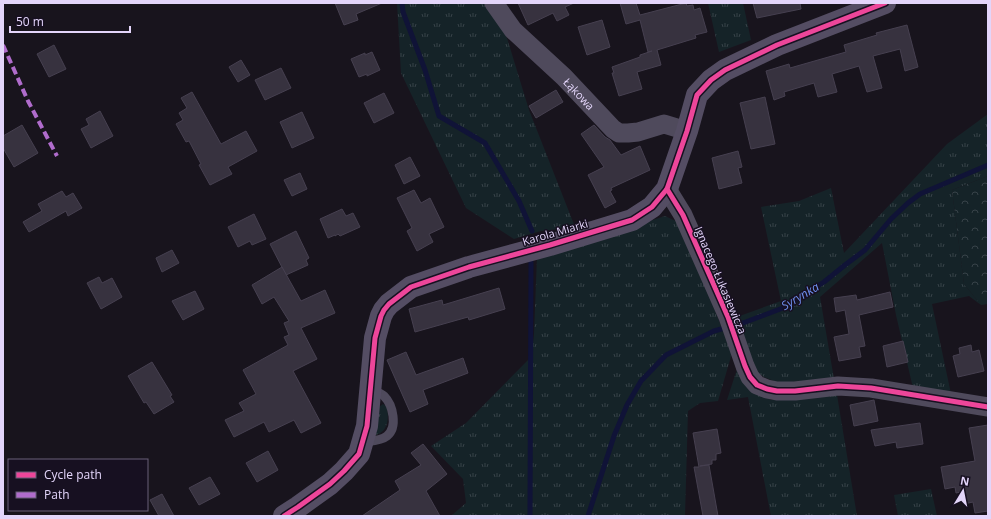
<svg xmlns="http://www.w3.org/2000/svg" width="991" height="519" font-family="'Open Sans',sans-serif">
<defs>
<pattern id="grass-tufts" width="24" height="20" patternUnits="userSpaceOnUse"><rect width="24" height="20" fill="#152328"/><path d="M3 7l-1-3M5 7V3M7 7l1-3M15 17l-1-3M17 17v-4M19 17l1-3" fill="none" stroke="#374248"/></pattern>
<pattern id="forest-crowns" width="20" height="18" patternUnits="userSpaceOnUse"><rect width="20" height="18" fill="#152328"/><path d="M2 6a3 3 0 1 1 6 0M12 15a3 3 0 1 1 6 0" fill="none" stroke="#374248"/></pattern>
</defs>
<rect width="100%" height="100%" fill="#18141d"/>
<g fill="url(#grass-tufts)">
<polygon points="397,3 491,3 507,38 529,110 575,227 541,231 514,239 466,208 401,73"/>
<polygon points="708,3 743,3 751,40 719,52"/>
<polygon points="988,114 988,176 952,190 964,284 981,305 969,296 932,304 951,394 913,388 896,315 882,243 820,297 834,379 779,383 764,377 755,371 734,318 781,301 761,207 799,201 831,188 844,253 947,144"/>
<polygon points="665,216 680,223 732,353 718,401 700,403 688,411 685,516 451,516 466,503 463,479 431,446 466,423 531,357 534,334 537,257"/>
<polygon points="738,366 749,389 771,400 837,395 857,516 771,516 769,506 748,397 727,400"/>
<path d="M383 404 387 407C389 419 388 431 376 435V426L379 407Z"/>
<polygon points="931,489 937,516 898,516 894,495"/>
</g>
<polygon fill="url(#forest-crowns)" points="988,176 988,304 981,305 964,284 952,190"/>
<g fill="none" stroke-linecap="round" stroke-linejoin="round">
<g stroke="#101337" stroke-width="5">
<polyline points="402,3 403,12 425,70 439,116 485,143 519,201 532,231"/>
<polyline points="530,516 531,262"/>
<polyline points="588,516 614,436 627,405 641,381 666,355 714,331 743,323 783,308 824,282 845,265 865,250 891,219 908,203 920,194 988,165"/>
</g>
</g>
<g fill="#37323f" stroke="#464050">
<polygon points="335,3 382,3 356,14 358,20 344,25"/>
<polygon points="518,3 574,3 565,7 569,15 557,21 553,13 528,25"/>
<polygon points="620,3 636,3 640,15 686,3 687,6 693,5 694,10 700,8 707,32 695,35 696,38 657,50 661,65 637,72 642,89 619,96 612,73 614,73 612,67 640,57 640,55 652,51 648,52 640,20 626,24"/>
<polygon points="753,3 800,3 801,9 757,18"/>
<polygon points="602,20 610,47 587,55 578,27"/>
<polygon points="907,25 918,67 905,71 900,49 873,56 882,88 867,92 859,66 832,74 837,92 818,97 814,83 784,92 785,96 774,100 766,71 789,64 790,68 846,52 844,45 877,35 876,33"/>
<polygon points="54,45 66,69 49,77 37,54"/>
<polygon points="372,52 380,70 367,76 367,74 359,77 351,59 365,53 365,55"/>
<polygon points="241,60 250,75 238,82 229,67"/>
<polygon points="281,68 291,88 265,100 255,80"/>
<polygon points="556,90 563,102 536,118 529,106"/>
<polygon points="192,92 221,144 246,131 257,151 228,167 232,174 210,185 199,165 201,164 189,141 186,142 176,124 183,120 179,113 187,108 181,98"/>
<polygon points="384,93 394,113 374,123 364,103"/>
<polygon points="765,97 775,144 751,149 740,103"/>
<polygon points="100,111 113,136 91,148 81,129 89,125 86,119"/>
<polygon points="302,112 314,138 292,148 280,122"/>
<polygon points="22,125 38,153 14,167 3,148 3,136"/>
<polygon points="594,125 605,137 610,140 621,155 640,146 650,170 611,188 612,190 610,191 616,202 605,208 588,175 604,167 581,134"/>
<polygon points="738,151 742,167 738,168 742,183 719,189 712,158"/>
<polygon points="410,157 420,176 404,184 395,165"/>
<polygon points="300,173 307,189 292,196 284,180"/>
<polygon points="414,190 421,203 430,198 444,227 429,234 433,242 417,251 407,231 412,228 397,198"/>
<polygon points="62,191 66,197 73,193 82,208 68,216 66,211 29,232 23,222 42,211 38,204"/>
<polygon points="342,209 346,216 353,213 360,227 340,236 338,234 335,236 335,235 328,238 320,219"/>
<polygon points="254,214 266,239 252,245 250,241 238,247 228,227"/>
<polygon points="296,231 309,258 306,260 308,265 286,275 270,244"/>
<polygon points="172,250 179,263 162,272 156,258"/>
<polygon points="282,267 301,301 325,290 335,313 301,328 317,359 293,371 321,423 301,433 294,420 269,432 264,422 234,437 225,420 244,411 239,403 256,394 243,370 288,345 284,337 289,335 284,323 289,321 274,297 262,304 252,285"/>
<polygon points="99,277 102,283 112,278 122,297 101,309 87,283"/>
<polygon points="499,288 505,309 469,320 468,317 415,332 409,309 442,300 443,305"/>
<polygon points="195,291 204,309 183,320 172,301"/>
<polygon points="890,292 893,307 859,315 865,346 859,347 861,357 839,361 834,337 849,334 845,310 836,312 834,298 856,295 857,300"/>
<polygon points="903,341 908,362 887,367 883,346"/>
<polygon points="971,345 972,352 979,350 984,371 958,377 953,356 960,354 959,348"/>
<polygon points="406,352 416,375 463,358 468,373 423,390 428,404 410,412 387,360"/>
<polygon points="152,362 172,395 170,396 174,402 154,414 146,402 144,403 128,376"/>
<polygon points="874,400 878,421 854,426 850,405"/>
<polygon points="920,423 923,444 897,448 896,442 875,446 871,430"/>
<polygon points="988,425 988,511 975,513 973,502 964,504 961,492 956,493 955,487 945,489 941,467 975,461 969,428"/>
<polygon points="717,429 721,453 716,454 716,460 712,460 712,464 700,466 709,465 718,516 703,516 694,467 699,467 693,433"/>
<polygon points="423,444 447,474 426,491 440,516 362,516 400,490 395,481 421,465 411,453"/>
<polygon points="268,451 278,470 257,482 246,463"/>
<polygon points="210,477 220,494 199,505 189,488"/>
<polygon points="162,494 174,516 159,516 150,500"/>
</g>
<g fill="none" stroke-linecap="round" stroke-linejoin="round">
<path stroke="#4f4a5c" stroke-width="9" d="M363 442C370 441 381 441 387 436 398 427 393 405 384 396 381 393 375 391 370 389"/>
<g stroke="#4f4a5c" stroke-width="19">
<path id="s1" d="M494 3 513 30 564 77 613 129 619 133H628L638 132 664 124 687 131"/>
<polyline points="667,189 683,215 728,317 745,366 750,377 757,385 767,389 777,391 795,391 838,386 871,388 988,407"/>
</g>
<polyline stroke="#544d63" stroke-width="22" points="284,516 298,507 330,484 344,471 359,454 367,426 375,338 381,316 384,310 389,304 411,287 469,267 550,245 632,220 652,207 667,189 687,131 697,95 711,80 725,70 777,45 885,3"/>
<polyline stroke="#b06ccc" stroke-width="4" stroke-dasharray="8 4" stroke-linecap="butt" points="3,45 28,101 57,156"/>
<g stroke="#171021" stroke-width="8">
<g id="cycleway">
<polyline points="667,189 683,215 728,317 745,366 750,377 757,385 767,389 777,391 795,391 838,386 871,388 988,407"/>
<polyline points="284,516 298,507 330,484 344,471 359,454 367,426 375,338 381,316 384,310 389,304 411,287 469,267 550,245 632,220 652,207 667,189 687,131 697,95 711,80 725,70 777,45 885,3"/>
</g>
</g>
<use href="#cycleway" stroke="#ed469a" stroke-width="5"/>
</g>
<g text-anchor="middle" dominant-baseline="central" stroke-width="3" stroke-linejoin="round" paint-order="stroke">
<g font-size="11" fill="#e3d5fa" stroke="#171021">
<text stroke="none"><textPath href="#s1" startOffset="125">Łąkowa</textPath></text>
<text transform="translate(555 232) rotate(-16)">Karola Miarki</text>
<text transform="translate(721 280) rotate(67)">Ignacego Łukasiewicza</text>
</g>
<g font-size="12" font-style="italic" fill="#6f90ee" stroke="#171021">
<text transform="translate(800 296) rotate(-31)">Syrynka</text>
</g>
</g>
<rect width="991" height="519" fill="none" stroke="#e3d5fa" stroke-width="8"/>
<rect x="8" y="459" width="140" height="52" fill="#171021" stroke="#695f78"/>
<rect x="16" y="472" width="20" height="6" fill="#ed469a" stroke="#695f78"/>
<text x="44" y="479" font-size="12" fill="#e3d5fa">Cycle path</text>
<rect x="16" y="492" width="20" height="6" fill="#b06ccc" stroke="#695f78"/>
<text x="44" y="499" font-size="12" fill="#e3d5fa">Path</text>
<g transform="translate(963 491) rotate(10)" stroke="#171021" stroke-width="3" paint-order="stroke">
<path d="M0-3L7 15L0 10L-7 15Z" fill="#e3d5fa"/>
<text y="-6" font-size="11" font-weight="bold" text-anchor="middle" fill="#e3d5fa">N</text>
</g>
<path d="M10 26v6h120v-6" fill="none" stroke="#e3d5fa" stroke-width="2"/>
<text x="16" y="26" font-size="12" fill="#e3d5fa" stroke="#171021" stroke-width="3" paint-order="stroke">50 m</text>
</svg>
